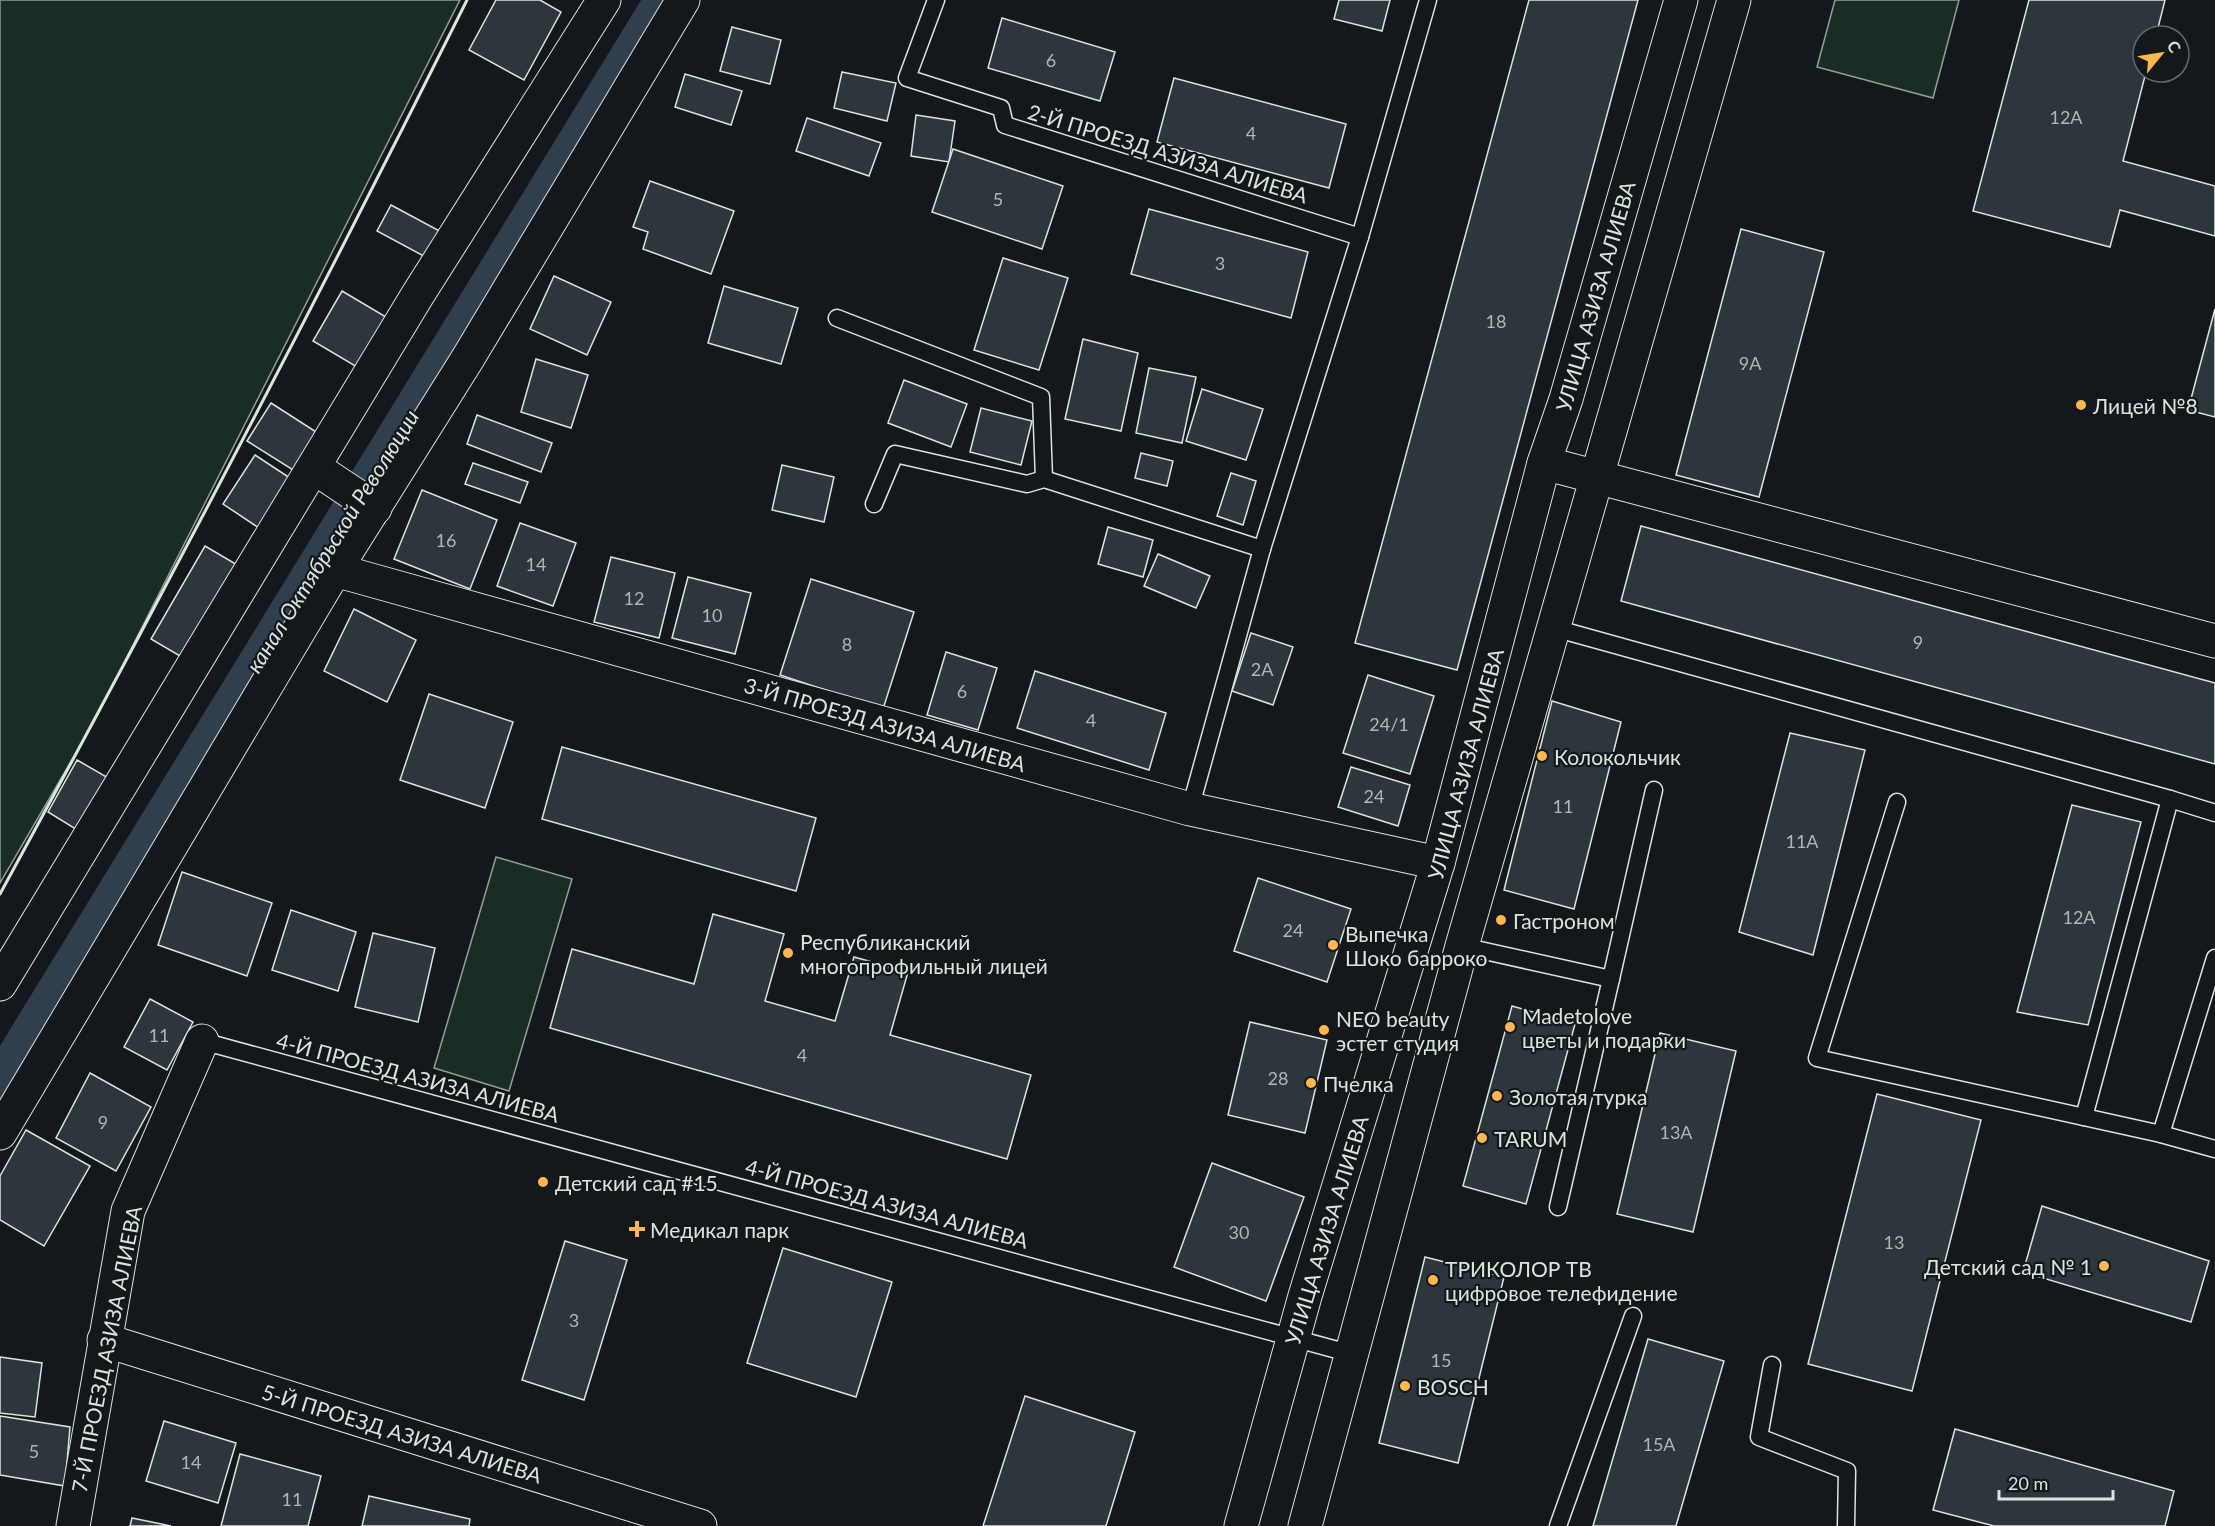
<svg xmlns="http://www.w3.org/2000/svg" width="2215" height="1526" font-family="Lato,sans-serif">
<rect width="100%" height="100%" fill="#14181c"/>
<g fill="#1a2d24" stroke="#939e99" stroke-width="1.5">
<polygon points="0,0 460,0 94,722 0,883"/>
<polygon points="1835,0 1959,0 1933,98 1817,67"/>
<polygon points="496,857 572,879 509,1091 434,1068"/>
</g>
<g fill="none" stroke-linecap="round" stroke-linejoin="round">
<polyline stroke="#2f3f4d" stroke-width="39" points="0,1083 664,0"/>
</g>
<g fill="#2c363c" stroke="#d8e6dc" stroke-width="1.5">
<polygon points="496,0 540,0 561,12 524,80 469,50"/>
<polygon points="1339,0 1390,0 1382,31 1334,19"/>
<polygon points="1529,0 1638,0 1457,670 1355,643"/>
<polygon points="2029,0 2165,0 2156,36 2143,36 2143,72 2146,72 2123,161 2215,186 2215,236 2120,210 2110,247 1973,211"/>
<polygon points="1002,18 1115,52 1100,101 988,68"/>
<polygon points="732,27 781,40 770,84 720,71"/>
<polygon points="842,72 896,83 887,121 834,108"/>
<polygon points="685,74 742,91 731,125 675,107"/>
<polygon points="1174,78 1346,124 1329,188 1157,142"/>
<polygon points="916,115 955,121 949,162 911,156"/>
<polygon points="807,118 881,143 869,176 796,151"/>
<polygon points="953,149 1063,186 1042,249 932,212"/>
<polygon points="650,181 734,211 711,274 643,249 648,232 633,227"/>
<polygon points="391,205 447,235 433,261 377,231"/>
<polygon points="1149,209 1308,252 1291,318 1131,274"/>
<polygon points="1741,229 1824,252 1759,497 1676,475"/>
<polygon points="1003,258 1068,278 1039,370 974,350"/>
<polygon points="554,276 611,302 587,355 530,329"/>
<polygon points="724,286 798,308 781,364 708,343"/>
<polygon points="342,291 386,317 357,367 313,341"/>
<polygon points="2215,309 2215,417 2188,410"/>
<polygon points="1083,339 1138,353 1121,431 1065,419"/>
<polygon points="536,359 588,375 571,428 521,412"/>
<polygon points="1149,368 1196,377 1182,443 1136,433"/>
<polygon points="904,380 967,404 951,447 888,423"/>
<polygon points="1202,389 1263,409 1246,460 1186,441"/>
<polygon points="271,403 324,437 301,475 247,441"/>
<polygon points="981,408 1032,421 1021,465 970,452"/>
<polygon points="477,415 552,443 541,472 467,444"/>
<polygon points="1141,453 1173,461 1167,486 1135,478"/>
<polygon points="255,455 293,480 262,530 223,504"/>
<polygon points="473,463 528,482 520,503 465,484"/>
<polygon points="782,465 834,477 824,522 772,510"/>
<polygon points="1231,473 1256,481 1243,525 1217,516"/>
<polygon points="422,490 497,520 470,589 394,559"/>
<polygon points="520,523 576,543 553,606 497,586"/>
<polygon points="1641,526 2215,683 2215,764 1621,601"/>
<polygon points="1108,527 1153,540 1143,577 1098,564"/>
<polygon points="205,546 239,566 185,659 151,639"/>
<polygon points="1158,554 1210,576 1196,608 1144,586"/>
<polygon points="611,557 675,573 659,638 594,622"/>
<polygon points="688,577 751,593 735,654 672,638"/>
<polygon points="811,579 914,612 883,709 780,675"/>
<polygon points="354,609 416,640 387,702 324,671"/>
<polygon points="1251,633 1293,647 1273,705 1232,691"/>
<polygon points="946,652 997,668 978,730 927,715"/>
<polygon points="1035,671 1166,713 1149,770 1017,728"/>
<polygon points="1368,675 1434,696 1410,774 1343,753"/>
<polygon points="429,694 513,722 485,808 400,780"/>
<polygon points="1552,701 1621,722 1574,909 1504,890"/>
<polygon points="1790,733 1865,750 1813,955 1739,932"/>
<polygon points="562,747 816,818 796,891 542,819"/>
<polygon points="77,760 117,783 87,836 48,812"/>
<polygon points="1351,767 1410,785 1398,826 1338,807"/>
<polygon points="2072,805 2141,822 2088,1025 2017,1012"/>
<polygon points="182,872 272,903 247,976 158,945"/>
<polygon points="1258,878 1351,909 1327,982 1234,951"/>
<polygon points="291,910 356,932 338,991 272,970"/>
<polygon points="713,914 784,934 765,1001 835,1021 854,957 908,972 890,1035 1031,1075 1007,1159 550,1028 572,949 694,984"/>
<polygon points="373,933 435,948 418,1022 355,1007"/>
<polygon points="150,999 193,1022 167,1070 124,1047"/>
<polygon points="1512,1006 1575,1024 1526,1204 1463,1186"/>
<polygon points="1250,1022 1327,1040 1305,1133 1228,1115"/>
<polygon points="1660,1033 1736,1051 1693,1232 1617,1214"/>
<polygon points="90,1073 151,1107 116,1171 56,1138"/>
<polygon points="1877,1094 1981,1120 1912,1391 1808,1364"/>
<polygon points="26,1130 90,1166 44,1246 0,1220 0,1176"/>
<polygon points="1212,1163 1304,1197 1266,1301 1174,1267"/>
<polygon points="2042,1206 2209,1261 2191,1322 2023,1272"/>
<polygon points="565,1241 627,1260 584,1400 522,1380"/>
<polygon points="783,1248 892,1282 856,1397 747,1363"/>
<polygon points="1425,1257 1504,1277 1458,1463 1379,1443"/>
<polygon points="1648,1339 1724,1361 1676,1526 1593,1526"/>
<polygon points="0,1357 42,1363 35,1417 0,1413"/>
<polygon points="1025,1396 1135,1432 1106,1526 983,1526"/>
<polygon points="0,1416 70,1427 65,1486 0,1475"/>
<polygon points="164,1421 236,1443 218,1503 146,1481"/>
<polygon points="1955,1429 2174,1491 2165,1526 1994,1526 1933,1510"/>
<polygon points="240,1454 321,1476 308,1526 221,1526"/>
<polygon points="369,1496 470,1519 469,1526 362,1526"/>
<polygon points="132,1518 171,1526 130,1526"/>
</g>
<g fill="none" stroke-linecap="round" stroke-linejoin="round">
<g stroke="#d8e6dc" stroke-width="19">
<g id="service">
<polyline points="936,0 907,78 1001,108 1005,125 1360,237"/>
<polyline points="837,318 1041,397 1044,479"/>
<polyline points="874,504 895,454 1027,484 1044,479 1262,549"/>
<polyline points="1554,628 2170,799"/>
<polyline points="1897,802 1817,1058 2161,1134"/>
<polyline points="1190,809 1262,549 1360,237 1428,0"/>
<polyline points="1462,946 1611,979 1654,790"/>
<polyline points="2215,958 2161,1134 2215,1149"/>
<polyline points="202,1041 1352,1354"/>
<polyline points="2084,1117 2170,799 2215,813"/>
<polyline points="1558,1207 1611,979"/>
<polyline points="1772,1365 1759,1437 1847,1471 1846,1526"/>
<polyline points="1558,1526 1633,1316"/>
</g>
</g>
<g stroke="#d8e6dc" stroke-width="35">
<g id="minor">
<polyline points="1544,463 2215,641"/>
<polyline points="315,468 375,508"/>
<polyline points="335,570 1190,809 1438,863"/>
<polyline points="0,984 417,296 604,0"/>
<polyline points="0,1133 335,570 468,358 683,0"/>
<polyline points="104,1340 700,1526"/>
<polyline points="73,1526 128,1211 202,1041"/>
</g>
</g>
<g stroke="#d8e6dc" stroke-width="35">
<g id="secondary">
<polyline points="1241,1526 1305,1296 1438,863 1544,463 1566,399 1681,0"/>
<polyline points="1305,1526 1462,946 1734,0"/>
</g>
</g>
<use href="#service" stroke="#14181c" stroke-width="16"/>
<use href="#minor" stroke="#14181c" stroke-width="33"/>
<use href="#secondary" stroke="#14181c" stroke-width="33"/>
<path stroke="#d8e6dc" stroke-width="3" d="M0 894C161 599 317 301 467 0"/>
</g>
<g fill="#ffb74d" stroke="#14181c" stroke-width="2">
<circle cx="2081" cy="405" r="6"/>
<circle cx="1542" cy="756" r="6"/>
<circle cx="1501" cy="920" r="6"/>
<circle cx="1333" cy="945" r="6"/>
<circle cx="788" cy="953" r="6"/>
<circle cx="1510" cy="1027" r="6"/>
<circle cx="1324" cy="1030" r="6"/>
<circle cx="1311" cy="1083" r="6"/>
<circle cx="1497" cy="1096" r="6"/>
<circle cx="1482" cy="1138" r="6"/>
<circle cx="543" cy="1182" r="6"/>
<path d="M634 1220h6v6h6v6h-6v6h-6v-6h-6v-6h6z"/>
<circle cx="2104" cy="1266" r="6"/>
<circle cx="1433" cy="1280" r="6"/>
<circle cx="1405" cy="1386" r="6"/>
</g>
<g text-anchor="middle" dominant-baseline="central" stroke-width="4.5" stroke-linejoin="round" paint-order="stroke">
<g font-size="18" fill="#adbab4">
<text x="1051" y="60">6</text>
<text x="2066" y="117">12А</text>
<text x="1251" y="133">4</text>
<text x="998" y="199">5</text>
<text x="1220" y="263">3</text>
<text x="1496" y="321">18</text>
<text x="1750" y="363">9А</text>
<text x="446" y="540">16</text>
<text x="536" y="564">14</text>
<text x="634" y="598">12</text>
<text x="712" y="615">10</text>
<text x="1918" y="642">9</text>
<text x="847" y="644">8</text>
<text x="1262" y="669">2А</text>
<text x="962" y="691">6</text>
<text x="1091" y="720">4</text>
<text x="1389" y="724">24/1</text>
<text x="1374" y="796">24</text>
<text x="1563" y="806">11</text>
<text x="1802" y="841">11А</text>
<text x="2079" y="917">12А</text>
<text x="1293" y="930">24</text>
<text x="159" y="1035">11</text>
<text x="802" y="1055">4</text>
<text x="1278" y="1078">28</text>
<text x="103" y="1122">9</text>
<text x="1676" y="1132">13А</text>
<text x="1239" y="1232">30</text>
<text x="1894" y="1242">13</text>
<text x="574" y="1320">3</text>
<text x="1441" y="1360">15</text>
<text x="1659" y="1444">15А</text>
<text x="34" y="1451">5</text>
<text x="191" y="1462">14</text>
<text x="292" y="1499">11</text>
</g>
<g font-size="21" fill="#d8e6dc" stroke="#14181c">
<text transform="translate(1168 153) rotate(17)">2-Й ПРОЕЗД АЗИЗА АЛИЕВА</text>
<text transform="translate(1595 296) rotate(-74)">УЛИЦА АЗИЗА АЛИЕВА</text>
<text transform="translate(885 724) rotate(16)">3-Й ПРОЕЗД АЗИЗА АЛИЕВА</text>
<text transform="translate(1465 764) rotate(-75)">УЛИЦА АЗИЗА АЛИЕВА</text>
<text transform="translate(418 1077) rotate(15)">4-Й ПРОЕЗД АЗИЗА АЛИЕВА</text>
<text transform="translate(887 1203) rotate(15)">4-Й ПРОЕЗД АЗИЗА АЛИЕВА</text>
<text transform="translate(1326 1230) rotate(-73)">УЛИЦА АЗИЗА АЛИЕВА</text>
<text transform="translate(106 1349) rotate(-79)">7-Й ПРОЕЗД АЗИЗА АЛИЕВА</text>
<text transform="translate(402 1433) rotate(17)">5-Й ПРОЕЗД АЗИЗА АЛИЕВА</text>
</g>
<g font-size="21" fill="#d8e6dc" stroke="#14181c" text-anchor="start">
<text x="2093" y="405">Лицей №8</text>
<text x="1554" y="756">Колокольчик</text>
<text x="1513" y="920">Гастроном</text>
<text x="1345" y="933">Выпечка<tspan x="1345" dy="24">Шоко барроко</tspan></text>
<text x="800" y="941">Республиканский<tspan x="800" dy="24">многопрофильный лицей</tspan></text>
<text x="1522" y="1015">Madetolove<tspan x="1522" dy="24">цветы и подарки</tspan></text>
<text x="1336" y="1018">NEO beauty<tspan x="1336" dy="24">эстет студия</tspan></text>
<text x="1323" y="1083">Пчелка</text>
<text x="1509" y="1096">Золотая турка</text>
<text x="1494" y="1138">TARUM</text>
<text x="555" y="1182">Детский сад #15</text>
<text x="650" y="1229">Медикал парк</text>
<text x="2092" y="1266" text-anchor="end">Детский сад № 1</text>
<text x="1445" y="1268">ТРИКОЛОР ТВ<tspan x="1445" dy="24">цифровое телефидение</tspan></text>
<text x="1417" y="1386">BOSCH</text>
</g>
<g font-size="22" font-style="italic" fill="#d8e6dc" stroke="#14181c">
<text transform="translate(332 541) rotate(-58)">канал Октябрьской Революции</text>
</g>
</g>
<g transform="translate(2161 54) rotate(60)"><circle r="28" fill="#14181c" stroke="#626a69" stroke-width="1.5"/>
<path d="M0-4.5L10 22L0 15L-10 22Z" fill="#ffb74d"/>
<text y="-9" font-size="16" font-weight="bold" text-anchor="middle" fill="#d8e6dc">С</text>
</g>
<path d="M1999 1490v9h114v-9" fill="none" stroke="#d8e6dc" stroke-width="3"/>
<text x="2008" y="1490" font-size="18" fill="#d8e6dc" stroke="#14181c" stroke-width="4.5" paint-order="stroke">20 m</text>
</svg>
